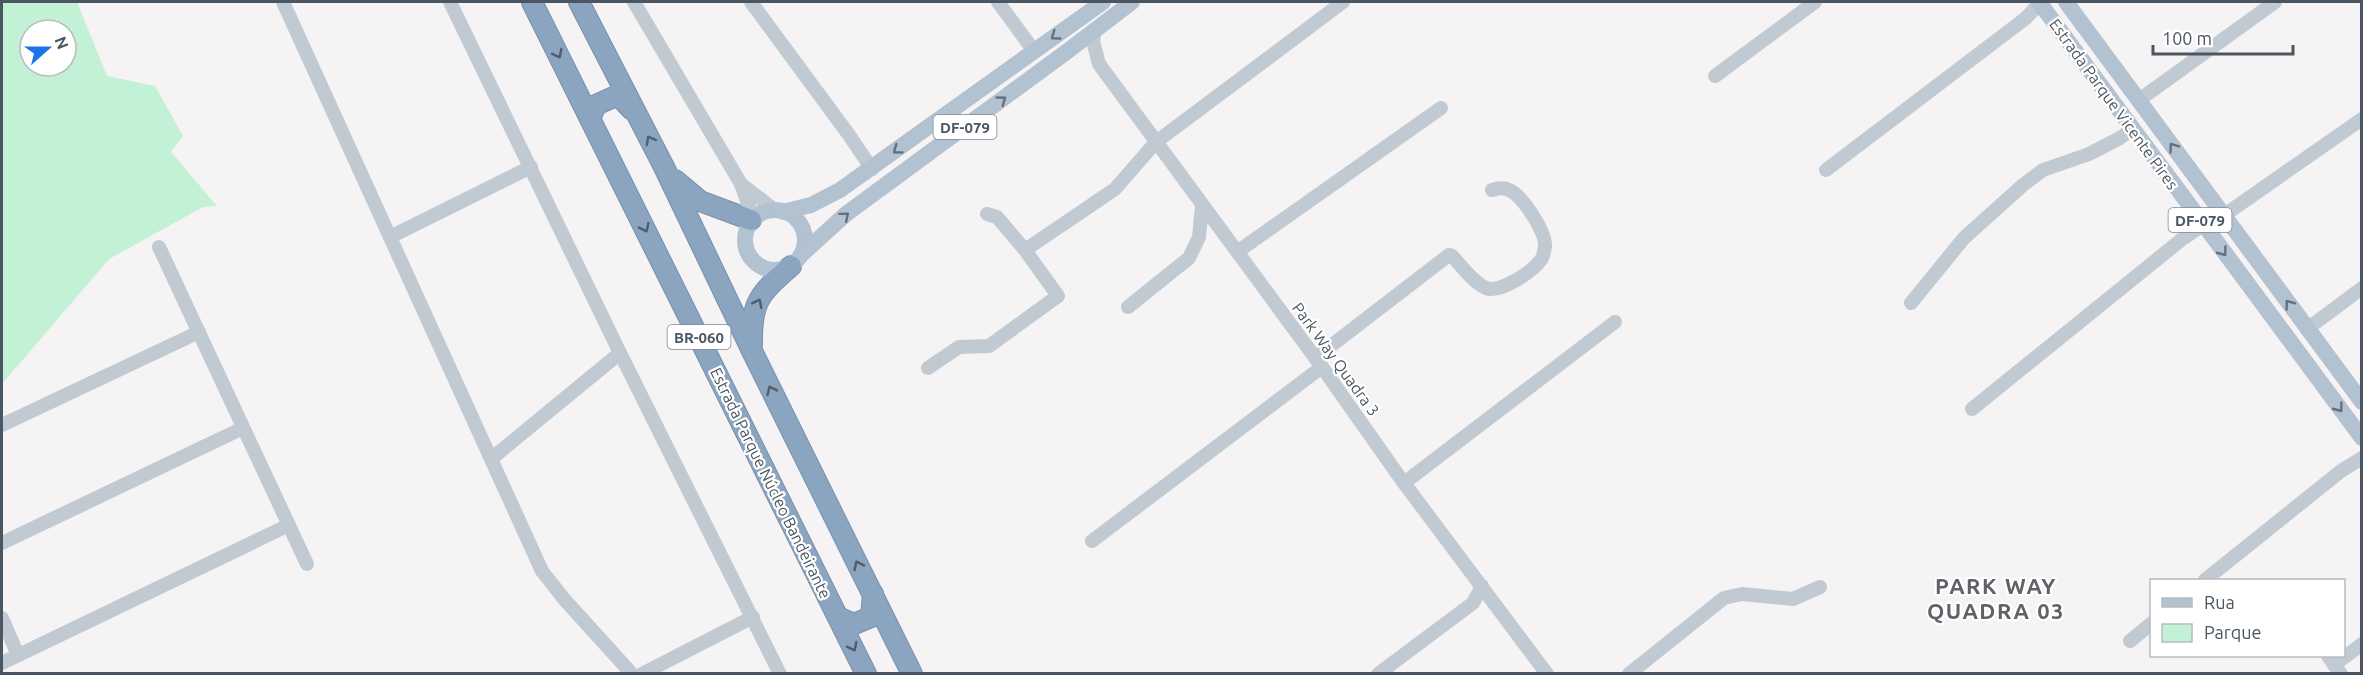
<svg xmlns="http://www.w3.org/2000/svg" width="2363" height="675" font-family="Ubuntu,sans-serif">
<rect width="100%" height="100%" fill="#f5f3f3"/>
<path fill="#c3f1d5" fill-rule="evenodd" d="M2 2H77L107 76 155 86 183 136 171 152 217 206 203 207 109 259 2 384ZM30 30H66V66H30Z"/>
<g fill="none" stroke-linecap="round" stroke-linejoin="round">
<g stroke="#7690ad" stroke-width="22">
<g id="highway">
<polyline points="532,2 866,674"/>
<polyline points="579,2 664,167 752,351 912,674"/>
<polyline points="590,119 596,105 618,95 631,109"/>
<polyline points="675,180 700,201 751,220"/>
<path d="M752 345C751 302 759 294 791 266"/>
<polyline points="838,617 854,624 871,617 873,594"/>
</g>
</g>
<g stroke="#c1cad2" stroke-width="14">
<polyline points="283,2 542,571 564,599 632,674"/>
<polyline points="450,2 620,353 780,674"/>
<polyline points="634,2 741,184 753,218"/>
<polyline points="751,2 849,135 872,169"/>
<polyline points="998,2 1034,51"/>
<polyline points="1095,29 1093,41 1099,64 1322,367 1401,479 1547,674"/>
<polyline points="1715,76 1815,2"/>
<polyline points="2139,100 2275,2"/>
<polyline points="1826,170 2026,18 2040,3"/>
<polyline points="741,184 776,211"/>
<polyline points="987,214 997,217 1025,250 1115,189 1156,142 1343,2"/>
<polyline points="2223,216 2362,119"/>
<polyline points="390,237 531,167"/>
<polyline points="159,247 307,564"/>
<polyline points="1237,252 1441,108"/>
<polyline points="1911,303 1964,238 2023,185 2043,170 2089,154 2120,138 2132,129"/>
<polyline points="1128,307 1189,258 1199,237 1202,206"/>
<polyline points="2307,329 2362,288"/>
<path d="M1315 358 1449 255 1452 256C1462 266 1472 282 1486 288 1500 294 1538 269 1543 256 1544 253 1544 250 1545 247 1546 232 1523 196 1509 190 1503 187 1498 188 1492 190"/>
<polyline points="928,368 959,347 989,346 1058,296 1025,250"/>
<polyline points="1972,409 2181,240 2203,225"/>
<polyline points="2,425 199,332"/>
<polyline points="491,459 620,353"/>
<polyline points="1404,483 1615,322"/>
<polyline points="1092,541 1322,367"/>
<polyline points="2,543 243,428"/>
<polyline points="2205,580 2341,471 2362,458"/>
<polyline points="2,618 18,655"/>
<polyline points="2130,641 2152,623"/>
<polyline points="2328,656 2341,674"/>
<polyline points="2,663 289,525"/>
<polyline points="2334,665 2362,644"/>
<polyline points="642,674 753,617"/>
<polyline points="1378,674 1473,603 1482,586"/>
<polyline points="1629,674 1724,598 1742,594 1793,599 1820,587"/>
</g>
<g stroke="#b3c2d1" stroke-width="16">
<polyline points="2039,2 2362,438"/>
<polyline points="2066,2 2362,402"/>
<circle cx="775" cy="240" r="30"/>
<polyline points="783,212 811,205 840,190 1103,2"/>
<polyline points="801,255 846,214 1069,50 1132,2"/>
</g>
<use href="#highway" stroke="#8ba5c1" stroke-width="20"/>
</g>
<defs><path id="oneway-chevron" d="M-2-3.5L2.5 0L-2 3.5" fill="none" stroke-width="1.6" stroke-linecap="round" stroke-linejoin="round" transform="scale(1.5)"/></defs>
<g stroke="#64717d">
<use href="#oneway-chevron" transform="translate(1055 36) rotate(144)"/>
<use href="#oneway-chevron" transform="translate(1002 100) rotate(-36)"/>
<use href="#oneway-chevron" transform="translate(2173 147) rotate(-126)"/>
<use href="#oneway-chevron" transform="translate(897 150) rotate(144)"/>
<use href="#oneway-chevron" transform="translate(845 216) rotate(-40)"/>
<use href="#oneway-chevron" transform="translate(2223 252) rotate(53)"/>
<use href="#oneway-chevron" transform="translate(2289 304) rotate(-127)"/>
<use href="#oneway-chevron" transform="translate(2339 408) rotate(53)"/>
</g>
<g stroke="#505e6b">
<use href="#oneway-chevron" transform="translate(558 54) rotate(63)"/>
<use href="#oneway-chevron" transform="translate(650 140) rotate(-119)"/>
<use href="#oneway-chevron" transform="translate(645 228) rotate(64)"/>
<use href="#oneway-chevron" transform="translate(758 303) rotate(-63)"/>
<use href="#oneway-chevron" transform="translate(771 390) rotate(-116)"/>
<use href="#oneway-chevron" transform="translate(858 565) rotate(-116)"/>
<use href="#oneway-chevron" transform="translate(853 647) rotate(63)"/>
</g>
<g text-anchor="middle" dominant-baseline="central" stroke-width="4.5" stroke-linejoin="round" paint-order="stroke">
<g fill="#fff" stroke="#808990" stroke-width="1.5">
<rect x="933.5" y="115" width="63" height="24" rx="4.5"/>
<rect x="2168.5" y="208" width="63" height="24" rx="4.5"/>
<rect x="667.5" y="325" width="63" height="24" rx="4.5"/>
</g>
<g font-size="15" font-weight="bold" fill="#4a5661">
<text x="965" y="127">DF-079</text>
<text x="2200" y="220">DF-079</text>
<text x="699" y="337">BR-060</text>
</g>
<g font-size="16" fill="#4a5661" stroke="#fff">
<text transform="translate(2114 104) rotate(54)">Estrada Parque Vicente Pires</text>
<text transform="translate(1336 359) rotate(54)">Park Way Quadra 3</text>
<text transform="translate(771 483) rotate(64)">Estrada Parque Núcleo Bandeirante</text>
</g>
<g font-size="22" font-weight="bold" letter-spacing="1.5" fill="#5f6368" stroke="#fff">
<text x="1996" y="585">PARK WAY<tspan x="1996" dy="25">QUADRA 03</tspan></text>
</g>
</g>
<rect width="2363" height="675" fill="none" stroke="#4a5661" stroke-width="6"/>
<rect x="2150" y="579" width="195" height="78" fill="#ffffff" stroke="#b7bbc0" stroke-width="1.5"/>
<rect x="2162" y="598" width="30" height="9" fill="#b3c2d1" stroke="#b7bbc0" stroke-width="1.5"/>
<text x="2204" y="609" font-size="18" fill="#4a5661">Rua</text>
<rect x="2162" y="624" width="30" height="18" fill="#c3f1d5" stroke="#b7bbc0" stroke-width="1.5"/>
<text x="2204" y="639" font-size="18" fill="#4a5661">Parque</text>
<g transform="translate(48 48) rotate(69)"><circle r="28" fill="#ffffff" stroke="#b7bbc0" stroke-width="1.5"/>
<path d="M0-4.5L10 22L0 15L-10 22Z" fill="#1a73e8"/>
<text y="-9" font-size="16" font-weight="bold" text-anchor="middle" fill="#4a5661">N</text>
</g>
<path d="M2153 45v9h140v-9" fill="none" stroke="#4a5661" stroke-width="3"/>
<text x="2162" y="45" font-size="18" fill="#4a5661" stroke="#ffffff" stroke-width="4.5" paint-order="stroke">100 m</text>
</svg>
